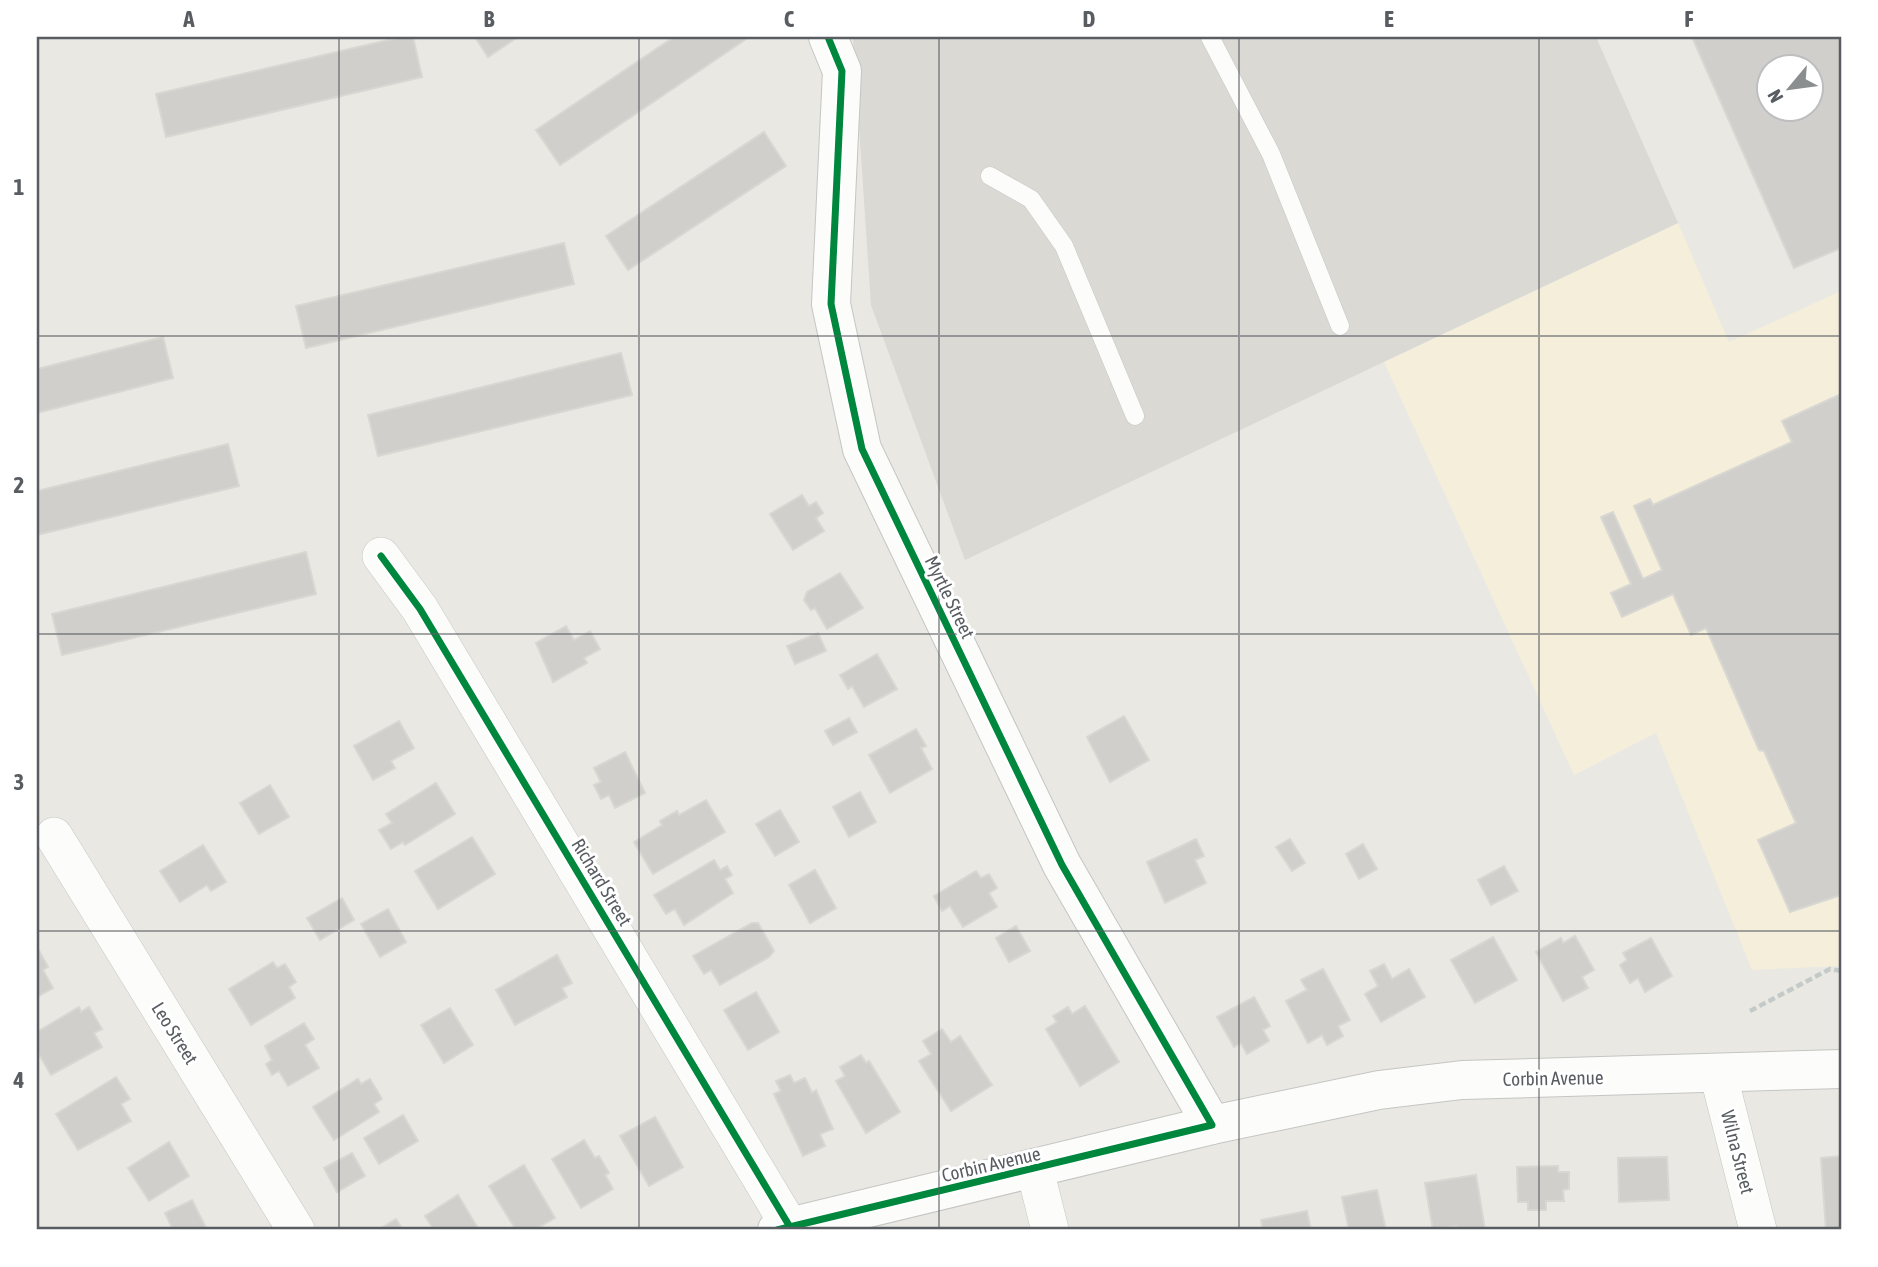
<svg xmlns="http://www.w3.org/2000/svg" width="1878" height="1267" font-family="'Asap Condensed',sans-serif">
<rect width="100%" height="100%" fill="#e9e8e3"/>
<polygon fill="#f4eedb" points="1678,223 1729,342 1841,291 1841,966 1752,970 1656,733 1574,775 1384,362"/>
<polygon fill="#dad9d4" points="853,37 1596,37 1678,223 965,560 871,305"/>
<g fill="#d0cfcc" stroke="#d8d7d2" stroke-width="2" fill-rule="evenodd">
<polygon points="401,37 413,37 422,77 166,137 156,94"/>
<polygon points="475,37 518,37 488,57"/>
<polygon points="674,37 749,37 560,165 536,130"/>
<path d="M1692 37H1841V248L1794 268ZM1770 66H1812V108H1770Z"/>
<polygon points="764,132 786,166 628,270 606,236"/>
<polygon points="564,243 574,284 306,348 296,306"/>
<polygon points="163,337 173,378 37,413 37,369"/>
<polygon points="621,353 632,395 378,456 368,415"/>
<polygon points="1841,394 1841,895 1790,912 1758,840 1796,823 1764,751 1759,750 1706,628 1691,635 1673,594 1622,617 1611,593 1631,584 1601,517 1613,512 1643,579 1662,570 1634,506 1650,499 1653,505 1792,442 1782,421"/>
<polygon points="228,444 239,486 37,535 37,491"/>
<polygon points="802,495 809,506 816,502 823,513 816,518 824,531 793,550 770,514"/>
<polygon points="306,552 316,594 62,655 52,614"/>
<polygon points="840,573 863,608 827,629 815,608 811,610 804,600 807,592"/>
<polygon points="566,626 574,640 590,631 600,649 584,658 587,663 553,682 536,643"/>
<polygon points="818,633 826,651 795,664 787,646"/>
<polygon points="877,654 897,689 864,707 852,686 848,689 840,675"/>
<polygon points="1124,716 1149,760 1110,782 1087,737"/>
<polygon points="849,718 857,732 833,745 825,731"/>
<polygon points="399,721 414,748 391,761 395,768 373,780 354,746"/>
<polygon points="916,729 926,746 921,748 932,769 890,793 869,755"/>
<polygon points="625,752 645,793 615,808 609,795 601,799 594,785 601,782 594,768"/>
<polygon points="436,783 455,814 405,845 403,842 391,849 379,830 392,823 386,814"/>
<polygon points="270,785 289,817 259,834 240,803"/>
<polygon points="860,792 876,822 849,837 833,807"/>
<polygon points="706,800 725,832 653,874 634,842 662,825 660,821 677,811 679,815"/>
<polygon points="780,810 799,842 775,856 756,824"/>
<polygon points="472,837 495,874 438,909 415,871"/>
<polygon points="1196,839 1204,856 1195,860 1206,883 1165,903 1147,862"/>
<polygon points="1290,839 1305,863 1292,871 1276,847"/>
<polygon points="1363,844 1377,869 1359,879 1346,854"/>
<polygon points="203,845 226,882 211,891 207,885 180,902 160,871"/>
<polygon points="714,860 720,870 727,866 732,875 725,879 733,893 684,925 675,909 666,914 654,895"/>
<polygon points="1504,866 1518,891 1491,905 1478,880"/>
<polygon points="815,870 836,908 810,923 789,885"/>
<polygon points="976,871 981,878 989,874 997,888 989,893 997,907 963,927 950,906 942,911 934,896"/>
<polygon points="342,898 354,920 320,940 307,918"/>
<polygon points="388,909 406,942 380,957 361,924"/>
<polygon points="752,923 758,923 774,951 769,957 720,985 711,970 704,974 693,956"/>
<polygon points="1016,926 1030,951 1009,962 996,938"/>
<polygon points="1575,936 1594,970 1582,977 1588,988 1563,1001 1536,952 1561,938 1563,943"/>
<polygon points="1493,937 1517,980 1475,1003 1451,960"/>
<polygon points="1651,938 1672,976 1645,992 1638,978 1630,983 1620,965 1627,960 1623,953"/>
<polygon points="37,947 48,967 43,970 53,988 37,997"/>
<polygon points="557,955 572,983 562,988 567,997 515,1025 496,990"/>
<polygon points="273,962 277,968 285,964 296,982 289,987 295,998 251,1025 229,989"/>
<polygon points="1384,964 1392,979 1409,969 1425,997 1381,1022 1365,994 1378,986 1370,971"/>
<polygon points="1323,969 1350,1020 1338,1026 1343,1036 1327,1045 1322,1035 1308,1043 1286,1001 1307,990 1301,980"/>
<polygon points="756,992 779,1032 748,1050 724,1010"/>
<polygon points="1254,997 1270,1026 1263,1030 1269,1041 1247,1054 1241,1043 1234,1047 1217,1017"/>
<polygon points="1085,1006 1119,1062 1080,1086 1046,1029 1057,1022 1053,1016 1068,1007 1072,1014"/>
<polygon points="79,1007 81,1012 89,1007 102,1029 94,1033 102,1047 51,1075 37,1051 37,1032"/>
<polygon points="450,1008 473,1045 444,1063 421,1025"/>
<polygon points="304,1023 314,1039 305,1045 319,1068 288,1086 279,1071 272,1075 266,1064 272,1060 265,1046"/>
<polygon points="942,1029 951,1042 960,1036 992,1085 951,1111 919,1061 931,1054 923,1041"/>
<polygon points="861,1055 866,1063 869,1061 900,1112 866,1133 836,1081 845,1076 840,1067"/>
<polygon points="790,1075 794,1083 805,1078 812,1093 816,1090 833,1129 820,1134 825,1146 803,1156 774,1094 781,1091 776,1081"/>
<polygon points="116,1077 130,1099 121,1104 131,1121 78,1150 56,1114"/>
<polygon points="358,1079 361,1084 370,1079 382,1099 374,1104 379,1112 334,1140 313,1107"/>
<polygon points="403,1115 418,1141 379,1164 364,1138"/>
<polygon points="655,1117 683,1167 649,1186 620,1136"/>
<polygon points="584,1140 595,1158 599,1156 609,1173 605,1175 613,1189 581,1208 552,1159"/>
<polygon points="169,1142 189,1176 149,1201 128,1168"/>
<polygon points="352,1153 365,1176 337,1192 324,1168"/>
<polygon points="1841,1156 1841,1230 1826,1230 1821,1158"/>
<polygon points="1667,1157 1669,1200 1619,1202 1618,1158"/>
<polygon points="524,1165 555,1218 534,1230 516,1230 489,1186"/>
<polygon points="1558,1166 1558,1172 1569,1172 1569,1189 1563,1190 1564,1201 1546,1201 1546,1210 1528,1210 1528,1202 1518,1202 1517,1167"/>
<polygon points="1476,1175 1485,1230 1457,1230 1456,1226 1433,1230 1425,1183"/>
<polygon points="1377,1190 1386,1230 1349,1230 1342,1197"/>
<polygon points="458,1195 479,1230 434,1230 425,1216"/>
<polygon points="192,1200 206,1228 173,1230 165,1213"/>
<polygon points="1307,1211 1311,1230 1263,1230 1261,1220"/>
<polygon points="396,1219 403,1230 378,1230"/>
</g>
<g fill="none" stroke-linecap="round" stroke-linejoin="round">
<g stroke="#c6c6c5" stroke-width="19">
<g id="lane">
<polyline points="1210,37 1271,154 1340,326"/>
<polyline points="990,176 1031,199 1064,246 1135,416"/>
</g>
</g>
<g stroke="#c6c6c5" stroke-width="38">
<g id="street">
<polyline points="381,556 420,609 790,1227"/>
<polyline points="54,836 296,1230"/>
<polyline points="1718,1073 1758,1230"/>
<polyline points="1035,1170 1050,1230"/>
</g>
</g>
<g stroke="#c5c5c4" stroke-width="40">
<g id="secondary">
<polyline points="828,37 842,71 831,304 862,449 1062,865 1212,1125"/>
<polyline points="777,1230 1212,1125 1379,1090 1462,1080 1841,1069"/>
</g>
</g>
<polyline stroke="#c4cac7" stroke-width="4.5" stroke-dasharray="7 3.5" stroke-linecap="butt" points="1750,1011 1830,969 1841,971"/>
<use href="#lane" stroke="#fcfcfb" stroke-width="18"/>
<use href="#street" stroke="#fcfcfb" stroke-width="37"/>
<use href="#secondary" stroke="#fcfcfb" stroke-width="38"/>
<g stroke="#fff" stroke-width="11">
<g id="cycleway">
<polyline points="381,556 420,609 790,1227"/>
<polyline points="777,1230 1212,1125 1062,865 862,449 831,304 842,71 828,37"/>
</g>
</g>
<use href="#cycleway" stroke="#00873e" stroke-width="7"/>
</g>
<path fill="none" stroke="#595d62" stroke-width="2" stroke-opacity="0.55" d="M339 37V1230M639 37V1230M939 37V1230M1239 37V1230M1539 37V1230M37 336H1841M37 634H1841M37 931H1841"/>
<g text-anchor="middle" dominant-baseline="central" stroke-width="6" stroke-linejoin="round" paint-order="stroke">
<g font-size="19" fill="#595d62" stroke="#fff">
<text transform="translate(950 597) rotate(64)">Myrtle Street</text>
<text transform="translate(602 882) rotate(59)">Richard Street</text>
<text transform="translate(175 1033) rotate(58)">Leo Street</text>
<text transform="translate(1553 1078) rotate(-1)">Corbin Avenue</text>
<text transform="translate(1738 1152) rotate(76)">Wilna Street</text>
<text transform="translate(991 1164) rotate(-13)">Corbin Avenue</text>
</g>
</g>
<rect width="1878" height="1267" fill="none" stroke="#ffffff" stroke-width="77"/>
<g transform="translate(1790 88) rotate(241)"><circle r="33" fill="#ffffff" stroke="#bdbec0" stroke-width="2"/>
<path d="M0-5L12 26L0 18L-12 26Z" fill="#8b8e8f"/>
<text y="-10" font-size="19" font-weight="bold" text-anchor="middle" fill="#595d62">N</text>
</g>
<rect x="38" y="38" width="1802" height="1190" fill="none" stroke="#595d62" stroke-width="2.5"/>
<g font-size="23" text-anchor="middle" font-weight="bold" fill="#595d62">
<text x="189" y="27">A</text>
<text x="489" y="27">B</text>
<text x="789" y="27">C</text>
<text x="1089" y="27">D</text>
<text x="1389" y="27">E</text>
<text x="1689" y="27">F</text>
<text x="19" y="195">1</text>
<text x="19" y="493">2</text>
<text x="19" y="790">3</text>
<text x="19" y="1088">4</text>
</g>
</svg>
